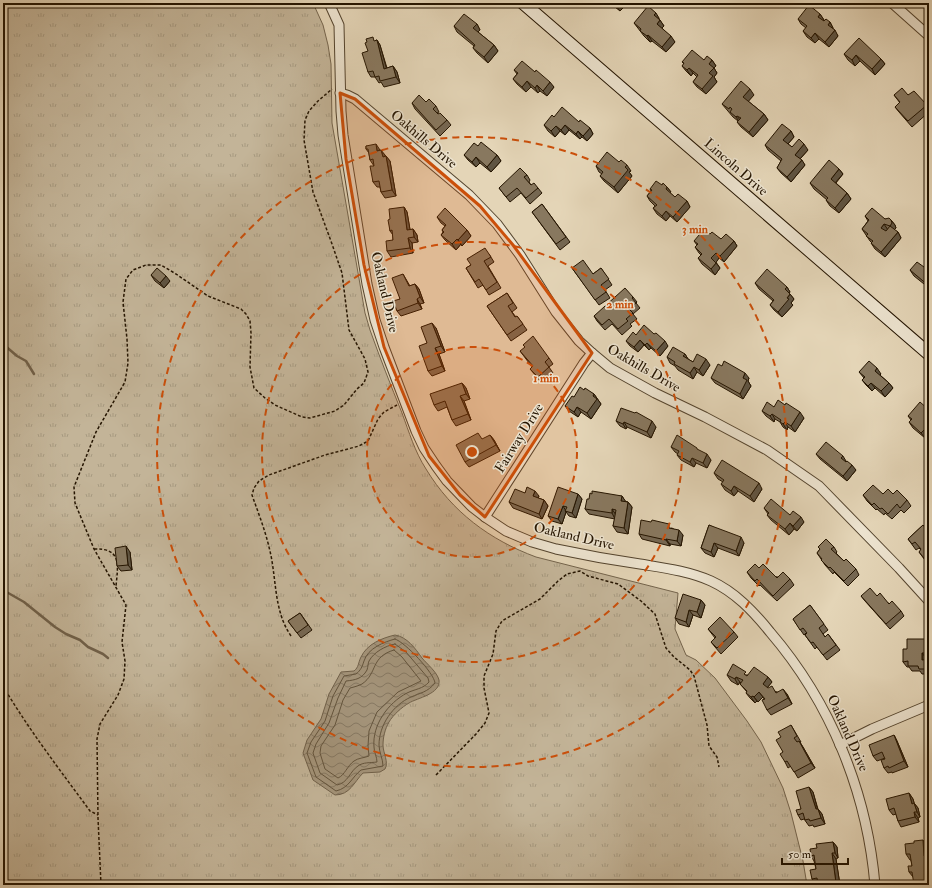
<svg xmlns="http://www.w3.org/2000/svg" width="932" height="888" font-family="'IM FELL Double Pica',serif">
<defs>
<pattern id="grass-tufts" width="24" height="20" patternUnits="userSpaceOnUse"><rect width="24" height="20" fill="#c3b498"/><path d="M3 7l-1-3M5 7V3M7 7l1-3M15 17l-1-3M17 17v-4M19 17l1-3" fill="none" stroke="#a79a81"/></pattern>
<pattern id="water-waves" width="16" height="10" patternUnits="userSpaceOnUse"><rect width="16" height="10" fill="#a39379"/><path d="M0 5q4-4 8 0t8 0" fill="none" stroke="#857761"/></pattern>
</defs>
<rect width="100%" height="100%" fill="#e4d5b7"/>
<filter id="stains"><feTurbulence type="fractalNoise" baseFrequency=".005" numOctaves="4"/><feColorMatrix values="0 0 0 0 .2 0 0 0 0 .09 0 0 0 0 .02 0 0 0 .5 -.17"/></filter>
<radialGradient id="worn" r=".72"><stop offset=".6" stop-color="#630" stop-opacity="0"/><stop offset="1" stop-color="#630" stop-opacity=".3"/></radialGradient>
<path fill="url(#grass-tufts)" stroke="#74644c" d="M3 3H313L323 25 328 45 331 64 332 123 365 313 370 330C380 358 391 386 402 413 409 432 415 452 426 469 452 512 490 540 536 557L678 593 675 629 686 655 696 660 715 678 747 721 761 742 783 788 791 813 803 861 807 885H3Z"/>
<path fill="url(#water-waves)" stroke="#706049" d="M395 635C407 637 415 648 422 658 427 664 437 672 439 680 441 694 417 698 409 703 402 707 393 715 389 722 385 729 383 737 383 745 383 753 389 762 385 769L380 772 363 773C354 782 350 795 335 795L313 780 303 753 307 740 321 719 329 694 341 672 354 671C359 667 358 663 361 657 367 644 382 638 395 635Z"/>
<g fill="none" stroke-linecap="round" stroke-linejoin="round">
<g stroke="#64543c" stroke-width="1">
<path d="M395 639C405 642 434 673 435 683 428 692 420 693 411 697 393 705 379 725 379 745 379 752 383 759 383 766L361 770C352 777 349 788 336 791L316 777 307 753 311 742 325 721 333 696 344 676 356 674C361 670 362 667 364 661 368 648 384 642 395 639Z"/>
<path d="M395 644 406 652 428 678 429 682C423 689 415 689 407 693 388 703 372 725 374 747 374 752 377 757 377 762 370 763 363 762 358 766 350 771 348 783 337 785L320 773 313 753 316 744 329 723 338 698 346 681C355 680 362 679 367 670 368 667 368 663 369 661 374 652 385 646 395 644Z"/>
<path d="M394 650 402 657 421 681 398 692 377 712 369 731 368 746 369 756C364 758 358 758 354 761 347 766 345 775 338 778L325 769 320 753 321 746 335 725 343 700 350 688C354 687 358 686 362 684 378 673 370 657 394 650Z"/>
</g>
<g stroke="#706049" stroke-width="2.5">
<polyline points="3,235 4,238 3,244"/>
<polyline points="3,344 17,356 26,361 34,374"/>
<polyline points="3,590 24,602 55,627 66,634 80,640 88,647 103,654 108,658"/>
</g>
<g stroke="#54442e" stroke-width="11">
<g id="street">
<path d="M329 3 339 25 341 111 343 135 367 284 375 320 384 347 416 431 424 448 436 466 447 481 472 507 485 517 506 531 532 542 556 549C584 555 612 560 640 564 664 568 688 571 711 581 735 592 753 611 770 632 831 703 867 792 875 885"/>
<polyline points="892,3 929,36"/>
<polyline points="340,93 347,95 355,99 469,195 497,224 520,255 556,312 579,341 592,353 610,368 655,393 705,417 767,450 819,486 899,568 929,601"/>
<polyline points="485,517 584,363 592,353"/>
<polyline points="840,745 872,729 929,705"/>
</g>
</g>
<g stroke="#241400" stroke-width="14">
<polyline id="secondary" points="523,3 929,354"/>
</g>
<g stroke="#241400" stroke-width="1.5" stroke-dasharray="3 2" stroke-linecap="butt">
<path d="M94 549C122 548 118 565 116 586"/>
<path d="M291 636C273 610 277 577 269 547 265 530 258 512 252 495L254 488 259 481 269 475 325 455 359 446 368 441 378 419 384 412 397 405"/>
<path d="M3 686C29 730 60 770 90 811L98 815"/>
<polyline points="436,775 476,734 485,723 489,713 484,688 484,676 493,654 496,631 502,621 540,599 558,581 567,574 580,571 588,576 618,584 641,601 655,614 666,648 674,657 690,670 694,676 707,725 709,746 717,757 719,767"/>
<polyline points="101,885 98,818 97,739 100,724 118,695 124,679 125,661 122,642 126,605 94,549 75,503 74,487 96,432 125,382 128,363 127,339 123,302 126,279 133,270 146,265 161,265 176,274 208,296 241,309 246,314 250,321 251,333 250,367 254,388 265,398 275,405 302,417 310,418 335,411 344,405 357,389 364,383 368,372 365,359 349,330 342,273 332,244 313,192 304,140 305,120 309,111 318,101 332,89"/>
</g>
<use href="#street" stroke="#ede4d0" stroke-width="9"/>
<use href="#secondary" stroke="#ede4d0" stroke-width="12"/>
</g>
<g fill="#756752" stroke="#241400">
<polygon points="610,3 626,3 627,4 620,11"/>
<polygon points="820,14 824,20 823,21 830,22 833,28 833,29 838,36 829,47 819,39 815,43 807,37 803,31 806,28 801,24 798,19"/>
<polygon points="659,18 659,19 664,26 662,28 675,42 666,52 652,41 650,42 644,36 634,23"/>
<polygon points="477,24 480,30 478,32 494,45 498,51 488,63 477,53 473,48 474,46 457,32 454,26"/>
<polygon points="376,40 377,40 380,45 387,68 393,66 397,72 400,83 384,87 381,82 379,83 375,77 371,77 368,72 368,51"/>
<polygon points="844,54 881,59 885,64 875,75 860,61 855,66 848,60"/>
<polygon points="704,60 712,60 716,66 714,68 717,73 714,77 717,82 706,94 697,87 693,82 697,77 693,73 691,76 686,71 682,66 684,64 682,62"/>
<polygon points="514,70 535,72 554,87 547,96 540,91 538,93 531,87 526,92 517,84 513,79 517,74"/>
<polygon points="754,95 748,101 764,114 768,120 753,137 741,127 737,122 738,121 733,117 722,104"/>
<polygon points="894,95 908,95 927,105 929,109 929,112 912,127 899,112 895,107 900,103"/>
<polygon points="426,102 436,106 439,112 437,113 447,120 451,125 440,136 415,109 412,103"/>
<polygon points="554,117 590,128 593,134 587,141 582,137 580,139 569,130 565,135 560,131 555,137 548,131 544,125"/>
<polygon points="791,131 794,137 788,144 792,147 808,150 800,159 805,165 791,182 781,173 777,168 781,161 768,150 765,145"/>
<polygon points="366,146 380,150 385,155 390,161 396,196 385,198 381,192 380,187 377,187 373,182 374,166 370,160 369,153 366,149"/>
<polygon points="478,146 497,155 501,161 491,172 480,163 476,167 468,160 464,155"/>
<polygon points="619,162 631,171 629,172 632,176 618,193 604,181 600,176 602,174 599,172 596,166"/>
<polygon points="839,169 843,174 836,183 847,193 851,199 839,213 830,206 826,200 827,200 814,189 810,183"/>
<polygon points="527,175 530,180 529,182 531,185 538,188 542,193 530,204 521,193 510,202 499,188"/>
<polygon points="662,185 667,187 671,192 670,193 675,197 687,201 690,207 677,222 670,216 666,221 657,214 653,208 655,206 650,201 647,196 651,191 650,189"/>
<polygon points="542,204 570,242 560,250 532,212"/>
<polygon points="404,207 407,212 410,230 413,229 417,235 418,242 412,243 413,253 391,257 387,251 393,240 393,235 390,231 390,219"/>
<polygon points="865,216 891,220 895,225 896,228 894,230 898,232 901,238 885,257 875,249 871,243 872,243 870,241 862,229 868,221"/>
<polygon points="437,217 467,230 471,236 462,246 461,244 456,250 445,240 441,235 443,232 442,230 445,226 441,223"/>
<polygon points="710,234 721,239 734,241 737,246 724,262 719,258 716,262 720,268 715,275 702,264 698,258 701,255 699,253 695,247 697,245 694,241"/>
<polygon points="489,254 494,262 488,266 501,288 489,295 483,285 478,288 466,268"/>
<polygon points="929,264 929,288 914,276 910,270 924,267"/>
<polygon points="572,268 593,274 601,268 612,285 605,290 610,298 599,305"/>
<polygon points="403,274 410,286 415,284 419,289 424,303 420,304 422,309 401,316 397,311 400,299"/>
<polygon points="151,275 170,281 164,288 155,281"/>
<polygon points="755,283 787,287 790,292 789,293 794,299 791,303 793,305 782,317 774,310 770,305 773,301 759,289"/>
<polygon points="507,293 517,308 512,312 516,317 517,316 527,330 511,341 487,306"/>
<polygon points="633,297 637,302 636,303 640,308 633,314 637,319 630,324 632,326 622,335 612,324 605,330 597,321 594,316"/>
<polygon points="436,328 445,352 439,354 445,371 432,376 428,371 427,343"/>
<polygon points="636,335 668,346 660,356 651,348 649,350 644,345 638,352 630,346 626,341"/>
<polygon points="520,351 549,358 553,364 549,367 553,373 542,383 530,369 532,367"/>
<polygon points="685,354 688,359 693,362 710,365 703,376 697,372 693,379 678,370 675,366 670,363 667,357"/>
<polygon points="859,372 881,374 880,375 889,383 893,388 885,397 875,388 872,391 866,385 862,380 864,378"/>
<polygon points="711,378 749,378 748,381 751,386 743,399 715,383"/>
<polygon points="462,383 466,388 470,399 464,401 471,420 456,426 452,420 447,407 438,411 434,405"/>
<polygon points="584,390 594,394 601,404 591,419 581,412 578,417 569,411 565,406 574,397"/>
<polygon points="774,407 804,418 795,432 788,427 787,430 783,427 780,422 775,419 774,422 766,416 762,411"/>
<polygon points="929,410 929,437 927,435 925,438 913,428 909,422 911,420 908,416"/>
<polygon points="616,421 656,427 651,438 627,427 626,429 620,426"/>
<polygon points="490,435 494,440 500,451 469,467 465,462"/>
<polygon points="671,447 699,451 711,460 707,468 696,463 694,467 681,460 677,455 678,454 675,452"/>
<polygon points="816,454 846,461 856,470 847,481 820,459"/>
<polygon points="714,473 762,489 754,502 738,491 734,496 725,490 721,484 723,482 718,479"/>
<polygon points="525,493 539,496 538,498 544,500 548,506 542,519 513,508 509,502"/>
<polygon points="578,494 582,499 576,518 569,516 566,512 562,524 552,521 548,516"/>
<polygon points="893,494 907,500 911,506 904,513 901,510 892,519 885,513 884,515 877,509 876,510 867,501 863,495"/>
<polygon points="622,496 625,501 628,502 632,507 628,534 617,532 613,526 615,519 589,514 585,509 589,499"/>
<polygon points="764,508 790,515 804,522 797,531 794,529 789,535 771,520 767,515 768,514"/>
<polygon points="709,525 744,543 739,556 718,548 714,557 705,553 701,548"/>
<polygon points="923,525 929,532 929,561 927,563 919,552 921,550 919,548 916,550 908,539"/>
<polygon points="672,528 683,535 681,546 670,544 670,546 642,539 639,534"/>
<polygon points="818,547 834,547 837,552 836,553 844,561 856,569 859,575 848,586 834,572 833,574 825,565 817,553 820,549"/>
<polygon points="130,552 132,570 121,571 117,566"/>
<polygon points="747,572 790,579 794,585 777,601 760,585 759,586 751,578"/>
<polygon points="861,596 877,596 901,611 904,616 890,629 865,601"/>
<polygon points="701,600 705,605 701,618 693,615 689,627 679,624 675,618"/>
<polygon points="810,605 828,630 823,634 825,637 828,634 840,650 827,660 817,647 815,649 805,635 806,633 804,635 793,619"/>
<polygon points="300,613 312,630 301,638 288,621"/>
<polygon points="708,629 734,632 738,637 721,654 715,647 711,642 715,638"/>
<polygon points="927,639 929,641 929,658 926,658 926,660 929,659 929,674 922,674 920,671 912,671 909,667 907,667 903,662 907,649"/>
<polygon points="727,675 748,675 768,677 772,682 767,688 777,692 787,694 792,704 771,715 767,710 764,699 763,697 758,702 757,701 755,703 750,698 746,693 747,692 740,684 741,683 740,682 738,685 731,681"/>
<polygon points="791,725 801,742 800,742 815,768 798,778 791,766 788,768 785,762 783,752 781,737"/>
<polygon points="894,735 897,741 908,767 892,773 892,772 888,773 884,768 885,758 877,761 873,756"/>
<polygon points="809,787 813,792 818,809 822,814 825,824 814,827 813,825 809,826 804,819 801,820 798,815 801,809"/>
<polygon points="909,793 913,799 914,803 918,808 920,817 918,818 919,822 901,827 898,821 896,814 893,815 889,810"/>
<polygon points="833,842 837,847 838,858 836,859 840,885 818,885 818,884 815,884 812,879 816,869 814,861 811,856 817,848"/>
<polygon points="926,846 928,856 929,855 929,885 913,877 909,872 912,866 911,860 910,860 906,854"/>
</g>
<g fill="#5f5442" stroke="#241400">
<polygon points="619,3 626,3 627,4 620,11 616,6"/>
<polygon points="656,13 659,18 658,20 654,15"/>
<polygon points="820,14 824,20 822,22 818,17"/>
<polygon points="660,20 664,26 661,29 657,24"/>
<polygon points="830,22 833,28 832,30 828,25"/>
<polygon points="477,24 480,30 477,33 473,28"/>
<polygon points="835,30 838,36 829,47 825,42"/>
<polygon points="815,33 819,39 815,43 811,38"/>
<polygon points="648,35 652,41 650,42 647,36"/>
<polygon points="671,36 675,42 666,52 662,47"/>
<polygon points="377,40 380,45 388,74 384,69"/>
<polygon points="494,45 498,51 488,63 484,57"/>
<polygon points="856,55 860,61 855,66 852,60"/>
<polygon points="881,59 885,64 875,75 872,69"/>
<polygon points="712,60 716,66 714,68 717,73 714,77 717,82 706,94 702,89 709,73 709,64"/>
<polygon points="393,66 397,72 400,83 396,77"/>
<polygon points="689,68 693,73 691,76 687,70"/>
<polygon points="527,81 531,87 526,92 522,87"/>
<polygon points="550,82 554,87 547,96 543,91"/>
<polygon points="537,85 540,91 538,93 535,88"/>
<polygon points="750,89 754,95 747,103 743,97"/>
<polygon points="764,114 768,120 753,137 749,132"/>
<polygon points="737,116 741,121 740,123 736,117"/>
<polygon points="565,125 569,130 565,135 561,130"/>
<polygon points="556,126 560,131 555,137 551,131"/>
<polygon points="590,128 593,134 587,141 583,136"/>
<polygon points="578,131 582,137 580,139 576,134"/>
<polygon points="791,131 794,137 786,146 783,140"/>
<polygon points="376,144 380,150 377,151"/>
<polygon points="804,144 808,150 799,160 795,155"/>
<polygon points="381,150 385,155 386,162 383,157"/>
<polygon points="497,155 501,161 491,172 487,167"/>
<polygon points="386,156 390,161 396,196 392,190"/>
<polygon points="476,157 480,163 476,167 472,162"/>
<polygon points="802,160 805,165 791,182 787,177"/>
<polygon points="627,165 631,171 629,172 632,176 618,193 614,187 625,167"/>
<polygon points="839,169 843,174 834,184 831,179"/>
<polygon points="667,187 671,192 669,194 666,189"/>
<polygon points="847,193 851,199 839,213 835,208"/>
<polygon points="687,201 690,207 677,222 673,217"/>
<polygon points="404,207 407,212 411,235 407,230"/>
<polygon points="666,211 670,216 666,221 662,216"/>
<polygon points="891,220 895,225 896,228 893,231 890,226"/>
<polygon points="884,224 888,230 885,233 881,228"/>
<polygon points="413,229 417,235 418,242 414,237"/>
<polygon points="467,230 471,236 462,246 458,240"/>
<polygon points="898,232 901,238 885,257 881,252"/>
<polygon points="408,238 412,243 413,253 410,248"/>
<polygon points="457,239 461,244 456,250 452,244"/>
<polygon points="734,241 737,246 724,262 720,256"/>
<polygon points="716,253 719,258 715,264 711,258"/>
<polygon points="716,263 720,268 715,275 711,269"/>
<polygon points="166,276 170,281 164,288 160,283"/>
<polygon points="415,284 419,289 424,303 420,297"/>
<polygon points="787,287 790,292 788,295 785,289"/>
<polygon points="790,294 794,299 791,303 793,305 782,317 778,312"/>
<polygon points="417,299 420,304 422,309 418,303"/>
<polygon points="432,323 436,328 445,352 441,346"/>
<polygon points="640,340 644,345 638,352 634,347"/>
<polygon points="665,341 668,346 660,356 656,351"/>
<polygon points="647,343 651,348 649,350 645,345"/>
<polygon points="435,348 439,354 445,371 442,366"/>
<polygon points="685,354 688,359 683,356"/>
<polygon points="706,359 710,365 703,376 699,370"/>
<polygon points="694,367 697,372 693,379 690,373"/>
<polygon points="877,368 881,374 879,376 875,371"/>
<polygon points="745,373 749,378 748,381 751,386 743,399 740,394 743,378"/>
<polygon points="462,383 466,388 470,399 466,394"/>
<polygon points="871,383 875,388 872,391 868,386"/>
<polygon points="889,383 893,388 885,397 881,391"/>
<polygon points="594,394 601,404 591,419 587,413 593,396"/>
<polygon points="460,396 464,401 471,420 468,414"/>
<polygon points="577,407 581,412 578,417 574,412"/>
<polygon points="800,412 804,418 795,432 791,426"/>
<polygon points="772,414 775,419 774,422 770,416"/>
<polygon points="652,421 656,427 651,438 647,432"/>
<polygon points="624,422 627,427 626,429 623,424"/>
<polygon points="785,422 788,427 787,430 783,424"/>
<polygon points="924,430 927,435 925,438 921,433"/>
<polygon points="490,435 494,440 500,451 496,445"/>
<polygon points="707,454 711,460 707,468 703,463"/>
<polygon points="843,456 846,461 844,464 841,458"/>
<polygon points="692,458 696,463 694,467 690,462"/>
<polygon points="852,465 856,470 847,481 843,476"/>
<polygon points="759,483 762,489 754,502 750,496"/>
<polygon points="734,486 738,491 734,496 731,491"/>
<polygon points="535,491 539,496 537,501 533,496"/>
<polygon points="578,494 582,499 576,518 572,513"/>
<polygon points="622,496 626,502 621,501"/>
<polygon points="544,500 548,506 542,519 539,514"/>
<polygon points="628,502 632,507 628,534 624,528"/>
<polygon points="563,506 566,511 565,511 566,512 562,524 558,519"/>
<polygon points="612,509 616,515 615,519 612,513"/>
<polygon points="801,517 804,522 797,531 793,526"/>
<polygon points="790,523 794,529 789,535 785,529"/>
<polygon points="679,530 683,535 681,546 677,541"/>
<polygon points="741,537 744,543 739,556 736,551"/>
<polygon points="666,539 670,544 670,546 666,540"/>
<polygon points="714,543 718,548 714,557 711,552"/>
<polygon points="126,546 130,552 132,570 128,565"/>
<polygon points="701,600 705,605 701,618 697,612"/>
<polygon points="689,610 693,615 689,627 686,622"/>
<polygon points="927,639 929,641 929,655 928,653"/>
<polygon points="922,653 926,658 926,665 922,660"/>
<polygon points="736,677 740,682 738,685 735,679"/>
<polygon points="768,677 772,682 766,689 763,684"/>
<polygon points="783,689 787,694 792,704 788,698"/>
<polygon points="759,692 763,697 758,702 754,697"/>
<polygon points="753,696 757,701 755,703 751,697"/>
<polygon points="894,735 897,741 908,767 904,761"/>
<polygon points="799,741 803,747 815,768 811,763"/>
<polygon points="809,787 813,792 819,815 816,809"/>
<polygon points="909,793 913,799 916,809 912,804"/>
<polygon points="914,803 918,808 920,817 917,812"/>
<polygon points="818,809 822,814 825,824 821,818"/>
<polygon points="914,812 918,818 919,822 915,817"/>
<polygon points="923,840 926,846 928,861 924,856"/>
<polygon points="833,842 837,847 838,858 835,853"/>
<polygon points="832,853 836,859 840,885 838,885 836,883"/>
<polygon points="926,868 929,872 929,885 928,885"/>
</g>
<g fill="#88785f" stroke="#241400">
<polygon points="613,3 619,3 616,6"/>
<polygon points="809,5 820,14 818,17 824,21 826,19 830,22 828,25 835,30 825,42 815,33 811,38 803,31 807,26 798,19"/>
<polygon points="648,6 656,13 654,15 660,20 657,24 671,36 662,47 648,35 647,36 640,31 641,29 634,23"/>
<polygon points="464,14 477,24 473,28 494,45 484,57 473,48 475,45 454,26"/>
<polygon points="373,37 374,41 377,40 384,69 393,66 396,77 380,81 379,76 375,77 373,71 368,72 362,53 368,51 365,43 367,42 366,39"/>
<polygon points="859,38 881,59 872,69 856,55 852,60 844,54"/>
<polygon points="692,50 704,60 707,56 712,60 709,64 714,68 709,73 713,76 702,89 693,82 698,75 689,68 687,70 682,66 684,63 682,62"/>
<polygon points="522,61 535,72 536,70 550,82 543,91 537,85 535,88 527,81 522,87 513,79 518,73 514,70"/>
<polygon points="741,81 750,89 743,97 764,114 749,132 737,122 741,118 737,116 736,117 730,112 732,109 730,107 729,109 722,104"/>
<polygon points="902,88 908,95 914,91 927,105 908,121 895,107 900,102 894,95"/>
<polygon points="419,95 426,102 429,99 436,106 433,109 438,114 440,113 447,120 436,130 412,103"/>
<polygon points="562,107 579,122 580,120 590,128 583,136 578,131 576,134 565,125 561,130 556,126 551,131 544,125 552,115 554,117"/>
<polygon points="782,124 791,131 783,140 792,147 799,139 804,144 795,155 802,160 787,177 777,168 782,159 765,145"/>
<polygon points="481,142 497,155 487,167 476,157 472,162 464,155 474,143 478,146"/>
<polygon points="376,144 377,151 381,150 383,157 386,156 392,190 381,192 379,181 373,182 370,166 374,166 373,159 370,160 368,149 366,149 366,146"/>
<polygon points="607,152 619,162 621,160 627,165 625,167 628,170 614,187 600,176 603,172 596,166"/>
<polygon points="829,160 839,169 831,179 847,193 835,208 826,200 828,198 810,183"/>
<polygon points="520,168 527,175 524,177 531,185 534,183 538,188 526,198 517,188 506,197 499,188"/>
<polygon points="656,181 662,185 663,183 667,187 666,189 675,197 678,194 687,201 673,217 666,211 662,216 653,208 657,205 647,196 652,190 650,189"/>
<polygon points="542,204 566,237 556,244 532,212"/>
<polygon points="404,207 407,230 413,229 414,237 408,238 410,248 387,251 386,241 393,240 392,230 390,231 388,220 390,219 389,209"/>
<polygon points="445,208 467,230 458,240 457,239 452,244 441,235 444,232 442,230 446,225 437,217"/>
<polygon points="872,208 885,219 889,218 891,220 892,223 890,226 884,224 881,228 886,231 890,226 898,232 881,252 871,243 873,241 866,236 868,234 862,229 869,220 865,216"/>
<polygon points="704,229 710,234 712,232 721,239 726,234 734,241 720,256 716,253 711,258 716,263 711,269 698,258 702,254 695,247 698,244 694,241"/>
<polygon points="485,248 491,257 484,261 497,282 486,290 479,279 475,282 466,268 471,265 467,259"/>
<polygon points="583,260 593,274 601,268 609,279 601,285 606,292 595,300 572,268"/>
<polygon points="917,262 924,267 928,263 929,264 929,286 910,270"/>
<polygon points="157,268 166,276 160,283 151,275"/>
<polygon points="767,269 787,287 785,289 790,294 787,298 789,299 778,312 770,305 774,300 755,283"/>
<polygon points="403,274 409,286 415,284 420,297 417,299 418,303 397,311 393,301 400,299 392,278"/>
<polygon points="625,288 633,297 632,298 636,303 629,309 633,313 626,319 628,321 618,329 609,319 602,325 594,316"/>
<polygon points="507,293 513,303 508,306 515,317 517,316 523,324 507,335 487,306"/>
<polygon points="432,323 441,346 435,348 442,366 428,371 419,346 427,343 421,327"/>
<polygon points="644,325 654,334 656,333 665,341 656,351 647,343 645,345 640,340 634,347 626,341 633,332 636,335"/>
<polygon points="533,336 549,358 545,362 549,367 538,377 530,369 533,366 520,351 525,347 523,345"/>
<polygon points="673,347 685,354 683,356 693,362 697,354 706,359 699,370 694,367 690,373 674,364 675,362 667,357"/>
<polygon points="724,361 745,373 743,378 747,380 740,394 711,378 718,364 722,366"/>
<polygon points="869,361 877,368 875,371 889,383 881,391 871,383 868,386 862,380 865,377 859,372"/>
<polygon points="462,383 466,394 460,396 468,414 452,420 445,401 434,405 430,394"/>
<polygon points="580,387 584,390 585,388 594,394 593,396 597,399 587,413 577,407 574,412 565,406 572,396 574,397"/>
<polygon points="778,400 785,405 786,403 800,412 791,426 785,422 783,424 780,422 781,420 772,414 770,416 762,411 767,402 774,407"/>
<polygon points="920,402 929,410 929,433 928,434 924,430 921,433 909,422 912,419 908,416"/>
<polygon points="621,408 635,413 636,412 652,421 647,432 624,422 623,424 616,421"/>
<polygon points="478,433 482,439 490,435 496,445 465,462 456,445"/>
<polygon points="677,435 697,448 697,449 707,454 703,463 692,458 690,462 677,455 679,451 671,447"/>
<polygon points="826,442 843,456 841,458 846,462 847,461 852,465 843,476 816,454"/>
<polygon points="722,460 759,483 750,496 734,486 731,491 721,484 724,480 714,473"/>
<polygon points="873,485 883,494 888,489 893,494 897,490 907,500 900,508 897,504 888,514 882,508 880,509 874,503 872,505 863,495"/>
<polygon points="527,487 535,491 533,496 544,500 539,514 509,502 515,489 525,493"/>
<polygon points="558,487 578,494 572,513 565,511 567,507 563,506 558,519 548,516"/>
<polygon points="592,491 622,496 621,501 628,502 624,528 613,526 616,510 612,509 612,513 585,509 587,499 589,499 590,493 592,494"/>
<polygon points="771,499 790,515 793,511 801,517 793,526 790,523 785,529 767,515 769,513 764,508"/>
<polygon points="641,520 651,522 652,520 669,524 669,528 679,530 677,541 666,539 666,540 639,534"/>
<polygon points="709,525 741,537 736,551 714,543 711,552 701,548"/>
<polygon points="923,525 928,531 925,533 929,538 929,558 926,555 924,558 919,552 921,549 915,542 912,544 908,539"/>
<polygon points="826,539 834,547 831,549 844,561 846,559 856,569 844,581 830,567 829,568 821,560 822,559 817,553 820,549 818,547"/>
<polygon points="126,546 128,565 117,566 115,548"/>
<polygon points="755,564 759,568 763,564 777,578 783,572 790,579 773,596 757,579 755,581 747,572"/>
<polygon points="870,588 877,596 880,593 889,604 892,601 901,611 886,624 861,596"/>
<polygon points="683,594 701,600 697,612 689,610 686,622 675,618"/>
<polygon points="810,605 824,624 819,628 825,637 828,634 836,645 823,655 813,642 811,643 805,635 807,633 803,628 800,630 793,619"/>
<polygon points="300,613 308,625 297,633 288,621"/>
<polygon points="720,617 734,632 717,648 711,642 716,637 708,629"/>
<polygon points="907,639 927,639 928,653 922,653 922,660 929,659 929,669 919,669 918,666 908,666 908,661 903,662 903,649 907,649"/>
<polygon points="733,664 746,672 744,674 747,676 754,667 768,677 763,684 768,688 772,686 776,693 783,689 788,698 767,710 762,700 765,699 759,692 754,697 753,696 751,697 746,693 747,691 740,684 743,680 736,677 735,679 727,675"/>
<polygon points="791,725 797,736 794,738 797,742 799,741 811,763 794,772 787,761 785,762 780,754 783,752 776,740 781,737 778,732"/>
<polygon points="894,735 904,761 889,768 888,766 884,768 881,760 885,759 882,752 873,756 869,745"/>
<polygon points="809,787 816,809 818,809 821,818 810,821 809,819 805,820 803,813 798,815 796,810 801,809 796,791"/>
<polygon points="909,793 912,804 914,803 917,812 914,812 915,817 898,821 894,808 889,810 886,799"/>
<polygon points="923,840 924,856 929,855 929,867 926,868 928,885 914,885 912,872 909,872 908,866 912,866 910,854 906,854 905,844 914,843 914,841"/>
<polygon points="833,842 835,853 832,853 836,883 818,885 817,878 812,879 810,870 816,869 814,855 811,856 810,849 817,848 816,844"/>
</g>
<path fill="#cb4f0a" fill-opacity="0.2" stroke="#cb4f0a" stroke-width="3" stroke-linejoin="round" d="M340 93 355 99 480 206 513 245 592 353 485 517 460 495 429 456 384 347 364 265 346 159Z"/>
<circle cx="472" cy="452" r="105" fill="#cb4f0a" fill-opacity=".12"/>
<g fill="none" stroke="#cb4f0a" stroke-width="2" stroke-dasharray="7 5">
<circle cx="472" cy="452" r="105"/>
<circle cx="472" cy="452" r="210"/>
<circle cx="472" cy="452" r="315"/>
</g>
<g text-anchor="middle" dominant-baseline="central" stroke-width="3" stroke-linejoin="round" paint-order="stroke">
<g font-size="14" fill="#241400" stroke="#ede4d0">
<text transform="translate(424 139) rotate(40)">Oakhills Drive</text>
<text transform="translate(736 167) rotate(41)">Lincoln Drive</text>
<text transform="translate(385 292) rotate(77)">Oakland Drive</text>
<text transform="translate(644 368) rotate(30)">Oakhills Drive</text>
<text transform="translate(519 438) rotate(-58)">Fairway Drive</text>
<text transform="translate(574 536) rotate(13)">Oakland Drive</text>
<text transform="translate(848 733) rotate(66)">Oakland Drive</text>
</g>
</g>
<circle cx="472" cy="452" r="6" fill="#cb4f0a" stroke="#ede4d0" stroke-width="2"/>
<g font-size="12" text-anchor="middle" font-weight="bold" fill="#cb4f0a" stroke="#ede4d0" stroke-width="3" stroke-linejoin="round" paint-order="stroke">
<text x="695" y="233">3 min</text>
<text x="620" y="308">2 min</text>
<text x="546" y="382">1 min</text>
</g>
<rect width="932" height="888" fill="none" stroke="#e4d5b7" stroke-width="16"/>
<rect x="4" y="4" width="924" height="880" fill="none" stroke="#241400" stroke-width="2"/>
<rect x="8" y="8" width="916" height="872" fill="none" stroke="#241400"/>
<path d="M782 858v6h66v-6" fill="none" stroke="#241400" stroke-width="2"/>
<text x="788" y="858" font-size="12" fill="#241400" stroke="#ede4d0" stroke-width="3" paint-order="stroke">50 m</text>
<rect width="100%" height="100%" filter="url(#stains)"/>
<rect width="100%" height="100%" fill="url(#worn)"/>
</svg>
